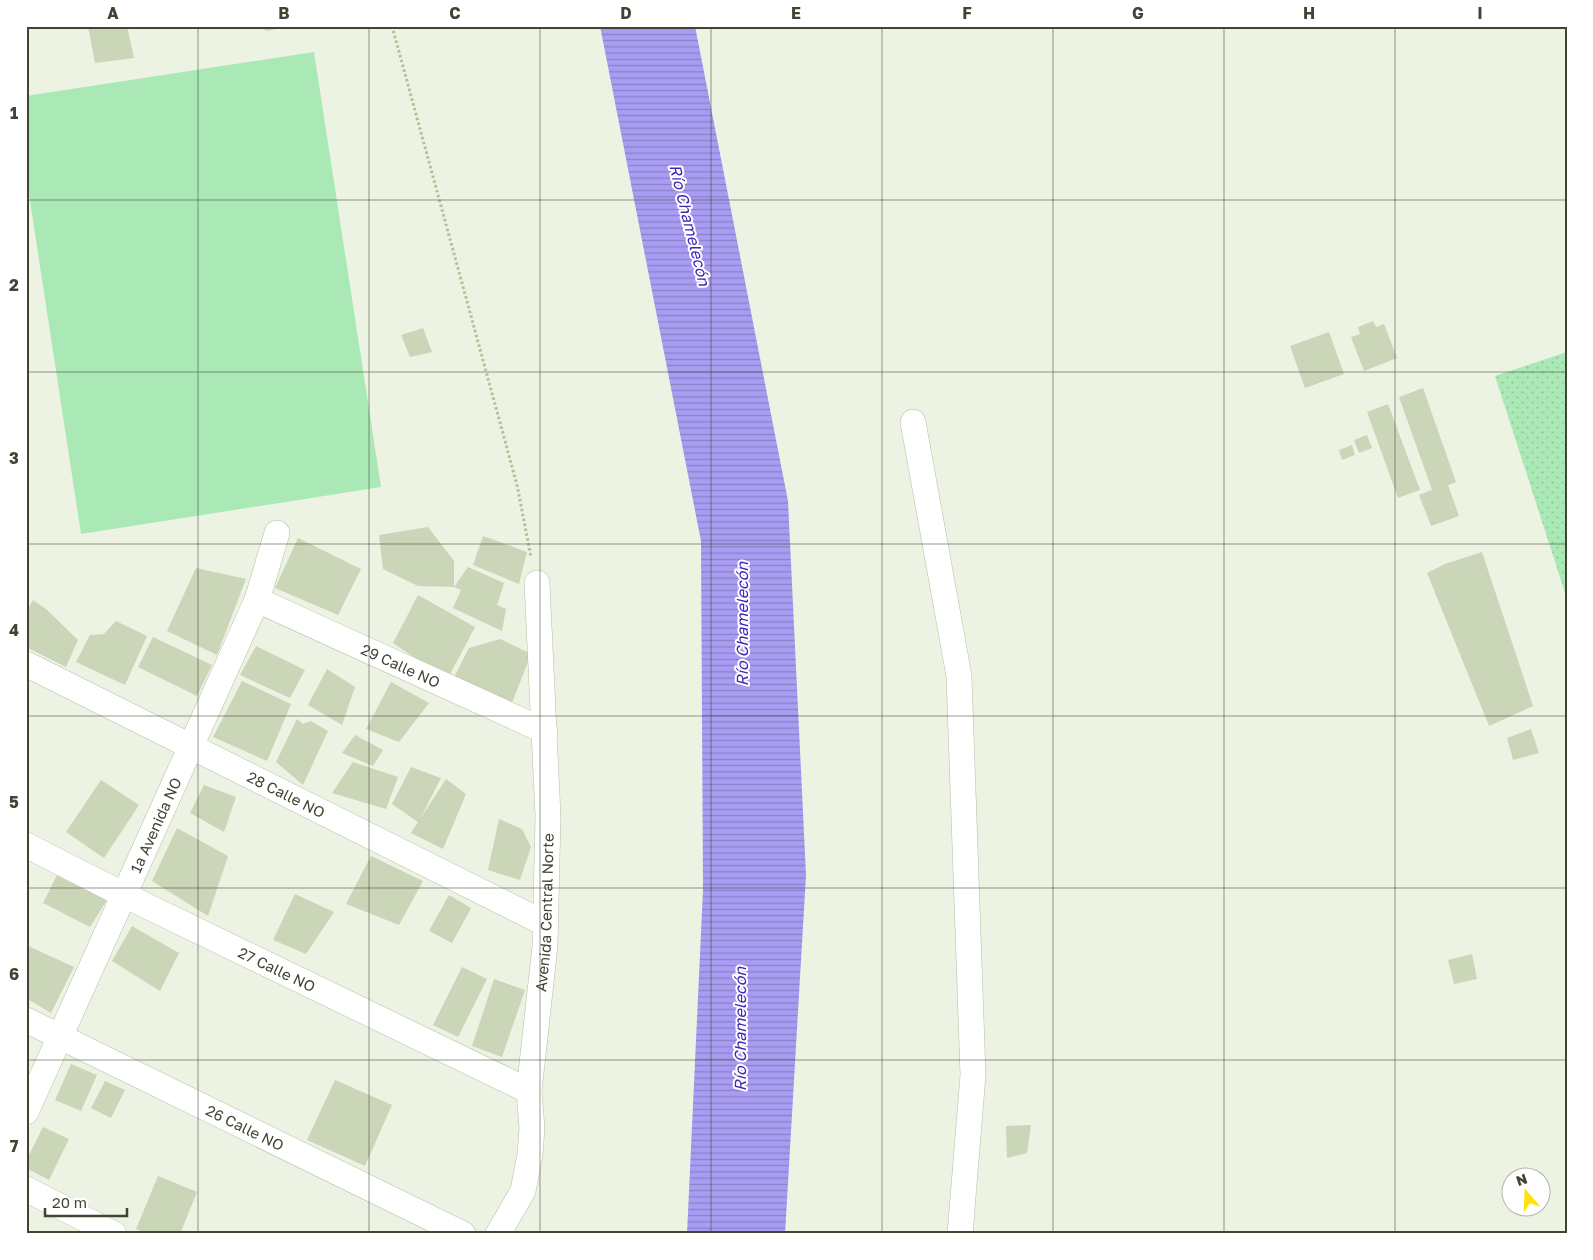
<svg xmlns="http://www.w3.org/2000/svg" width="1593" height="1260" font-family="'Golos Text',sans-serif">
<defs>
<pattern id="grass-dots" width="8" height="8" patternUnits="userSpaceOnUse" patternTransform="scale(1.25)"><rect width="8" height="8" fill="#aae9b5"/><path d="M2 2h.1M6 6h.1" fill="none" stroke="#93c99c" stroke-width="1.8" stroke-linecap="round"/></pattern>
<pattern id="water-rules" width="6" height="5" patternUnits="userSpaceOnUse" patternTransform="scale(1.25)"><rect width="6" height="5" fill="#a89cf3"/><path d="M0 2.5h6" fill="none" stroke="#8a81c5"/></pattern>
</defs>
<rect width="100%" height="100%" fill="#ecf3e3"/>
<polygon fill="url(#grass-dots)" points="1567,352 1567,599 1495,376"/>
<polygon fill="#aae9b5" points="314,52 381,487 81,534 26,175 26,96"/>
<polygon fill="url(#water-rules)" points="600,26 695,26 788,501 806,875 785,1234 687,1234 703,890 701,541"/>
<g fill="#cbd5b8">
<polygon points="88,26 127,26 134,58 95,63"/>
<polygon points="264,26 288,26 289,27 265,31"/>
<polygon points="1373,321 1376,327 1384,324 1397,358 1364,371 1351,337 1360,334 1358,327"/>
<polygon points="423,328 432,352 410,357 401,335"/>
<polygon points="1329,332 1344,374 1305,388 1290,346"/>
<polygon points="1423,388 1456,482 1448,485 1459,516 1431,526 1419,495 1432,490 1399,397"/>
<polygon points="1388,404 1420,490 1398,498 1367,412"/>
<polygon points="1367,435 1372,448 1359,453 1354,440"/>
<polygon points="1352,445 1355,455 1342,460 1339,450"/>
<polygon points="428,527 454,561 454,587 468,567 504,583 497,605 506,609 502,631 453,608 461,590 454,587 418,586 383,569 379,535"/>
<polygon points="483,536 527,552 519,584 473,565"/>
<polygon points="298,538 361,569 338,615 275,588"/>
<polygon points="1482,552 1533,706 1489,726 1427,573 1445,564"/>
<polygon points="196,568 246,579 217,655 167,631"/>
<polygon points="418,595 475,627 447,680 393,643"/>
<polygon points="33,600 46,609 78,640 66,667 26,647 26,613"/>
<polygon points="116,621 147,636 125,685 76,662 90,635 104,634"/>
<polygon points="153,637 212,665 197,696 138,667"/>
<polygon points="500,639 531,654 510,708 453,679 469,648"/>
<polygon points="256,646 305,670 290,698 240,675"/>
<polygon points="327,669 355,687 342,725 308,705"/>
<polygon points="242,681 291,704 267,761 213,737"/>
<polygon points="391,682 429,703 399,742 366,729"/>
<polygon points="297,719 303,724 311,721 328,731 303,785 276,762"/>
<polygon points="1531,729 1539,753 1513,760 1507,738"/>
<polygon points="355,735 383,750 373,766 342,753"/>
<polygon points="353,762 398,777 386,809 332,793"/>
<polygon points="411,767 441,778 420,819 446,779 466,794 443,849 411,833 418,822 392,804"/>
<polygon points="101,780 139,805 104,858 66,832"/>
<polygon points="204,785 236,797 224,832 190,813"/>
<polygon points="499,819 522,829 531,847 520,880 488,870"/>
<polygon points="177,828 228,856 208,916 152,881"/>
<polygon points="371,856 423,881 399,925 346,904"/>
<polygon points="58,873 107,900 90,927 43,903"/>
<polygon points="295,894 334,912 306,954 273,940"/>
<polygon points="449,895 471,908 452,943 429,931"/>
<polygon points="132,926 179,953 160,991 112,961"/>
<polygon points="26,945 74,967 51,1013 26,998"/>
<polygon points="1472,954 1477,979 1454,984 1448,960"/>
<polygon points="462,967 487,979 458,1037 433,1025"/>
<polygon points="494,979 525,990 502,1057 472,1046"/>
<polygon points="71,1064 97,1075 81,1111 55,1100"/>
<polygon points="335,1080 392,1105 365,1166 307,1140"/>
<polygon points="105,1081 125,1090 111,1118 91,1108"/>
<polygon points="1031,1125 1027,1153 1007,1158 1006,1126"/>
<polygon points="43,1127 69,1139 49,1180 26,1168 26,1161"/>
<polygon points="158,1176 197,1192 180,1234 148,1234 136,1229"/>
</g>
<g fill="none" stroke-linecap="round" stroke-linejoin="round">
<g stroke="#b5bea6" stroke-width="26">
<g id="street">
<polyline points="913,422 959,676 973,1075 960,1234"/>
<path id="s1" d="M257 600 545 731"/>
<path id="s2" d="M26 664 546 924"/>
<path id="s3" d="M26 845 124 895 529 1091"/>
<path id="s4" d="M26 1020 463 1234"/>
<path id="s5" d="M26 1112 257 600 277 533"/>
<polyline points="26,1189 114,1234"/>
<path id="s6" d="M498 1234 523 1191 530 1155 532 1128 529 1091 545 946 548 816 537 583"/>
</g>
</g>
<polyline stroke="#b1c196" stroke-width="3" stroke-dasharray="2.5 2.5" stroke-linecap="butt" points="392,26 517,485 531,557"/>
<use href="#street" stroke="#fff" stroke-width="25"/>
</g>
<path fill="none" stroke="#3f4533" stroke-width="1" stroke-opacity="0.55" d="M198 26V1234M369 26V1234M540 26V1234M711 26V1234M882 26V1234M1053 26V1234M1224 26V1234M1395 26V1234M26 200H1567M26 372H1567M26 544H1567M26 716H1567M26 888H1567M26 1060H1567"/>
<g text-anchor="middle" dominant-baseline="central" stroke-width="4" stroke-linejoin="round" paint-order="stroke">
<g font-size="15" fill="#3f4533" stroke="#fff">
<text stroke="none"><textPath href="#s1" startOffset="158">29 Calle NO</textPath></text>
<text stroke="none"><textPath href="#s2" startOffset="291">28 Calle NO</textPath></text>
<text stroke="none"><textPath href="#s5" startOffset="315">1a Avenida NO</textPath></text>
<text stroke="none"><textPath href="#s6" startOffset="330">Avenida Central Norte</textPath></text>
<text stroke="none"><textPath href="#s3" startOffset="280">27 Calle NO</textPath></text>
<text stroke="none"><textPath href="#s4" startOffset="244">26 Calle NO</textPath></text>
</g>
<g font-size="16" font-style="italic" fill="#3d28b5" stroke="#fff">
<text transform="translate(690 225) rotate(76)">Río Chamelecón</text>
<text transform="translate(742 624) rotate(-90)">Río Chamelecón</text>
<text transform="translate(740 1029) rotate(-90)">Río Chamelecón</text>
</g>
</g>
<rect width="1593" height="1260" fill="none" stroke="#ffffff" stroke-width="55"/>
<g transform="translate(1526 1192) rotate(341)"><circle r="24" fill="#ffffff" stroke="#b2b5ad"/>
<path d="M0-4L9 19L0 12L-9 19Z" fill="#ffe10e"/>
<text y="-8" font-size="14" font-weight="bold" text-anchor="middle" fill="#3f4533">N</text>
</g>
<path d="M45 1208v8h82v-8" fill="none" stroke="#3f4533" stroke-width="2.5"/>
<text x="52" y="1208" font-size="15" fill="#3f4533" stroke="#ffffff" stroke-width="4" paint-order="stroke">20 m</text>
<rect x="28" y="28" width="1538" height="1204" fill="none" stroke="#3f4533" stroke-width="2"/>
<g font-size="16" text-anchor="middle" font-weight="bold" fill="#3f4533">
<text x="113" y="19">A</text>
<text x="284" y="19">B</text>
<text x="455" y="19">C</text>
<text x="626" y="19">D</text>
<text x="796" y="19">E</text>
<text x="967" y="19">F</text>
<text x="1138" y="19">G</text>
<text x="1309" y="19">H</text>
<text x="1480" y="19">I</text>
<text x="14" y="119">1</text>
<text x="14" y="291">2</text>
<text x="14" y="464">3</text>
<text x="14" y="636">4</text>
<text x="14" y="808">5</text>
<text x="14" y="980">6</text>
<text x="14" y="1152">7</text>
</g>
</svg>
